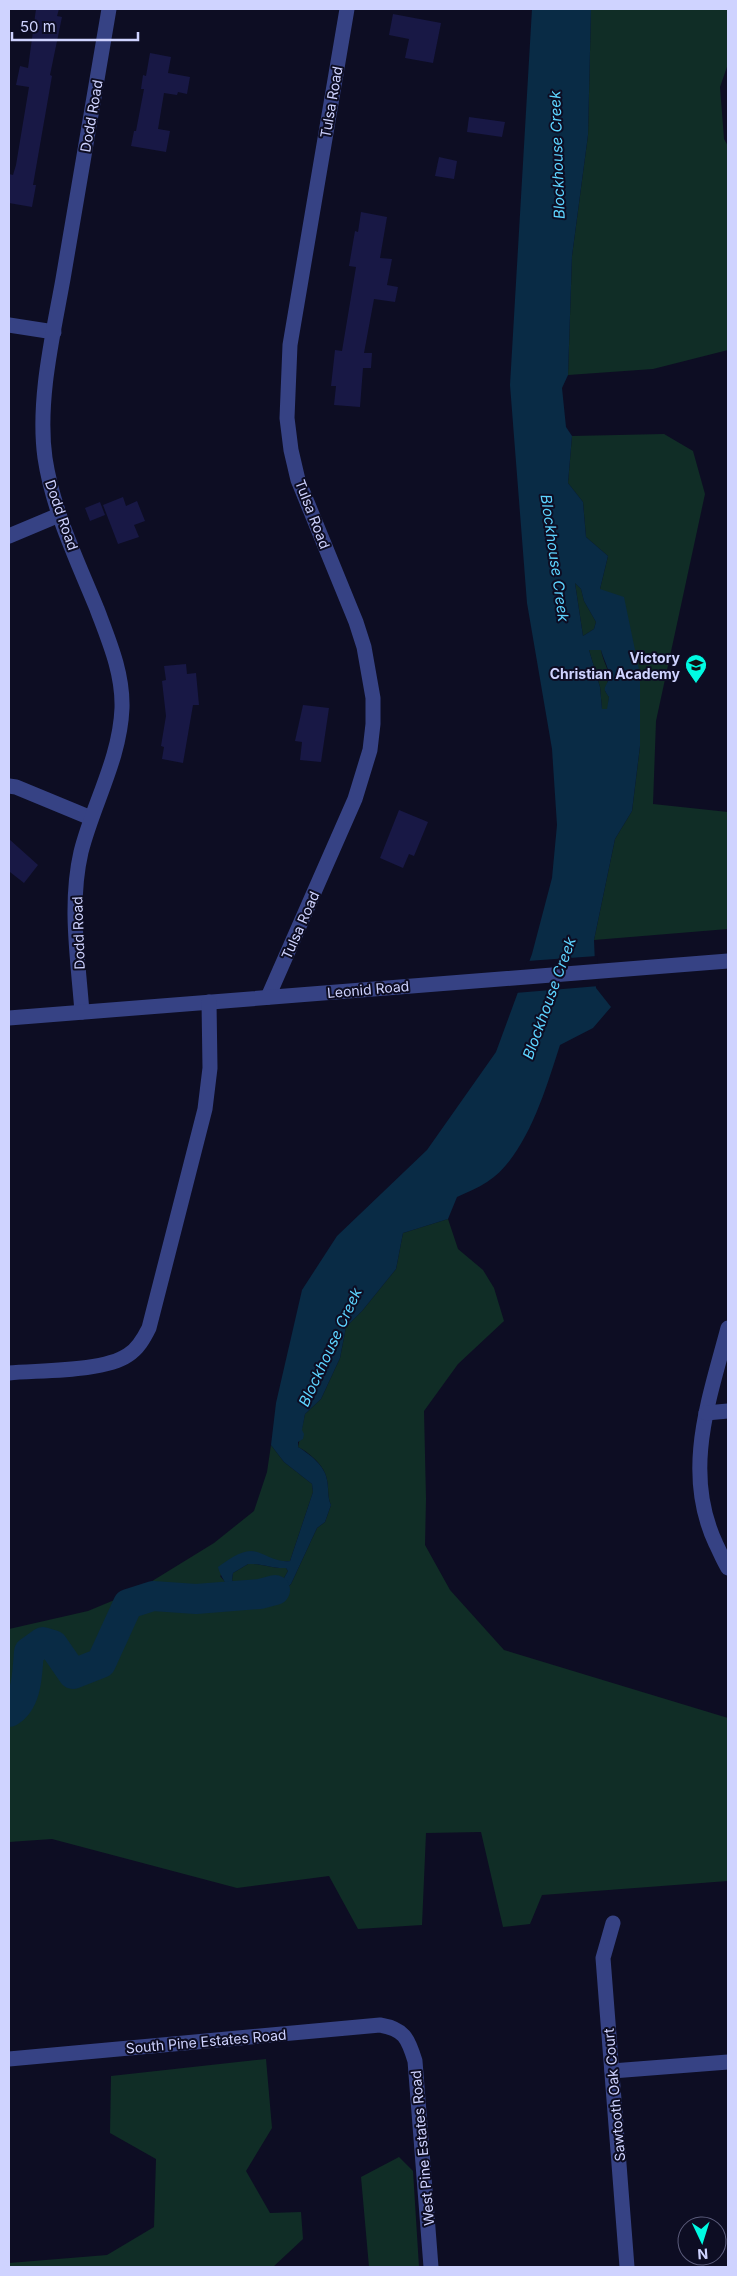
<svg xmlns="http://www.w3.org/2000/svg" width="737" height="2276" font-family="Inter,sans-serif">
<rect width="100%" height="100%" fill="#0d0d23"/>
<g fill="#102d26">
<polygon points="591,9 728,9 728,64 720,87 724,139 728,146 728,350 653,369 568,375 572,256 588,135"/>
<polygon points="664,434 693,451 705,494 656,721 653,804 728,812 728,929 594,940 615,839 632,811 640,746 640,674 600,589 608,556 586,537 583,502 568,483 572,436"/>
<polygon points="575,583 581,589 584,601 596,622 594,629 583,636"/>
<path d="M589 650H601C605 670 613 669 605 691L609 697 608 709H602L600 687Z"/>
<path d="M448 1219 458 1249 483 1270 494 1288 504 1321 458 1364 424 1411 426 1499 425 1545 450 1590 504 1650 728 1718V1881L542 1895 530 1924 503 1927 481 1832 426 1833 422 1925 358 1929 329 1876 237 1888 52 1839 9 1842V1629L88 1611 136 1591 214 1543 254 1511 267 1472 271 1445 284 1462 312 1484 313 1492 290 1561 280 1562 251 1551 220 1576C230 1587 236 1598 247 1607L281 1593 291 1584 317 1528 325 1522 331 1505C327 1496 329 1489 327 1480 325 1466 310 1453 298 1447L305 1414 321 1399 340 1358 346 1327 362 1311 396 1269 403 1233Z"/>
<path d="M248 1564C261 1563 273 1569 286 1568L288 1571 284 1578 277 1582 269 1578 267 1586 263 1589H239L232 1580 233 1573Z"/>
<polygon points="266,2059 272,2128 246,2171 270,2213 301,2212 303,2239 273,2267 9,2267 9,2263 107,2255 154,2227 156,2159 110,2133 111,2076"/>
<polygon points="399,2157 413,2171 419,2267 369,2267 361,2177"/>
</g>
<path fill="#092b45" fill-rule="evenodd" d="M532 9H591L588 135 572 256 568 375 562 388 566 427 572 436 568 483 583 502 586 537 608 556 600 589 624 597 640 674V746L632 811 615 839 594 940 596 988 611 1007 593 1028 560 1045C546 1088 527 1156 487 1182 478 1188 467 1192 457 1197L448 1219 403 1233 396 1269 362 1311 346 1327 340 1358 321 1399 305 1414 302 1430 304 1434 303 1439 298 1442V1447C310 1454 325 1466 327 1480 329 1489 327 1496 331 1505L325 1522 317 1528 291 1584 281 1593 247 1607C236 1598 221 1580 218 1567 227 1561 239 1551 251 1551 265 1552 273 1563 290 1561L313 1492 312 1484 284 1462 271 1445 276 1403 302 1290 337 1236 427 1150 496 1052 532 954 552 878 557 825 552 749 527 603 510 385ZM575 583 581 589 584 601 596 622 594 629 583 636ZM589 650H601C603 658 611 673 609 678 606 689 601 686 609 697L607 709H602L600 687ZM248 1564C261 1563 273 1569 286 1568L288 1571 284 1578 277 1582 269 1578H264L267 1586 263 1589 254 1588 251 1585 239 1589 232 1580 233 1573Z"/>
<polygon fill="#0d0d23" points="597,956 599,986 515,993 527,961"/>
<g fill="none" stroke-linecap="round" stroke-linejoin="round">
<path stroke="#092b45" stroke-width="30" d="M9 1712C28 1701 27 1672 29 1652L43 1642 53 1645 73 1674 101 1663 128 1604 153 1596 196 1599 260 1594 275 1590"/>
</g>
<g fill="#181845">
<polygon points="36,9 59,9 57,16 62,17 50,75 52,76 33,185 36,185 32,207 9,203 9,174 13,175 16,165 29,87 16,85 20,66 28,68"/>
<polygon points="393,14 441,23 433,63 405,58 409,39 389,35"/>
<polygon points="150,53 171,57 168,73 190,77 187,94 178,92 177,95 164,93 158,129 170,131 166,152 131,146 134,131 136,131 144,89 141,89 143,75 146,76"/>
<polygon points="469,117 505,122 502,137 467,132"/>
<polygon points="439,157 457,161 454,179 435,176"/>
<polygon points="361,212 387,217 380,258 392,259 387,285 398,287 395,302 374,299 364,353 372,353 371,368 363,368 360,407 334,405 336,386 331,386 335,350 342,351 356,267 349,266 355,231 358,232"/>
<polygon points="123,497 126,506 137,501 145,521 134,525 139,537 118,544 103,505"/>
<polygon points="100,502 105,515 90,521 85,508"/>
<polygon points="186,664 187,674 196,673 199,705 193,705 183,763 162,759 164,747 161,746 166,716 162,681 166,680 164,666"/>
<polygon points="303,705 329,708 321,762 300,760 302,742 295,741"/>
<polygon points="399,810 428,822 414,856 409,854 403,868 380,858"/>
<polygon points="9,839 38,865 24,883 10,872 9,873"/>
</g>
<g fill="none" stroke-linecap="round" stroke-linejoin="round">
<g stroke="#364284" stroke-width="15">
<polyline points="9,325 54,332"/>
<polyline points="9,536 59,515"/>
<polyline points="9,786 16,787 91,818"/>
<polyline points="268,997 355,799 370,750 373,724 373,698 364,647 356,622 298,480 291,450 287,418 290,345 347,9"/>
<path d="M82 1012C78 959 69 904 81 852 93 804 120 759 122 708 123 673 109 641 97 609 77 560 53 511 45 458 37 401 53 335 63 279 78 189 94 99 109 9"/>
<polyline points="9,1018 728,961"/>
<path d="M728 1328C709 1400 682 1472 716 1544 720 1552 723 1560 728 1568"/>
<path d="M9 1373C40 1370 103 1372 128 1355 138 1349 144 1338 149 1328L205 1109 210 1068 209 1002"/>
<polyline points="706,1413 728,1411"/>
<polyline points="613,1923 603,1958 627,2267"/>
<path d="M9 2059 380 2025C404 2029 408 2038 415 2061L431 2267"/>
<polyline points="612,2071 728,2062"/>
</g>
</g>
<defs>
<g id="school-pin" transform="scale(1.125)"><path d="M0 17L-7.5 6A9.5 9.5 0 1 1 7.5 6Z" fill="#00fae2" stroke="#0d0d23"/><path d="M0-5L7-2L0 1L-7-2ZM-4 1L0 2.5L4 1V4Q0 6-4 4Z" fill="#111"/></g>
</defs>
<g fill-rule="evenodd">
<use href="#school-pin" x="696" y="665"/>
</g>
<g text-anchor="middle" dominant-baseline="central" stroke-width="4" stroke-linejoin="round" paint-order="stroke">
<g font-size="14" fill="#cfd3ff" stroke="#0d0d23">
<text transform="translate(331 102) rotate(-80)">Tulsa Road</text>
<text transform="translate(91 116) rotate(-80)">Dodd Road</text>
<text transform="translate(313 514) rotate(69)">Tulsa Road</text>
<text transform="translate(62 515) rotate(71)">Dodd Road</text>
<text transform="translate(300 925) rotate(-66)">Tulsa Road</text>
<text transform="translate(78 933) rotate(-92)">Dodd Road</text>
<text transform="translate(368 989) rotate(-5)">Leonid Road</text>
<text transform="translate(206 2041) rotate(-5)">South Pine Estates Road</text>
<text transform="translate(614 2095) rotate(-95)">Sawtooth Oak Court</text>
<text transform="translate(422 2148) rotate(-95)">West Pine Estates Road</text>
</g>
<g font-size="14" font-weight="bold" fill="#cfd3ff" stroke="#0d0d23" text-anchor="end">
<text x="680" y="657">Victory<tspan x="680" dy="16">Christian Academy</tspan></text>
</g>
<g font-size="15" font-style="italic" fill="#5dd4ff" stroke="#0d0d23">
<text transform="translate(557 155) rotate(-92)">Blockhouse Creek</text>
<text transform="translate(555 558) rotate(82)">Blockhouse Creek</text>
<text transform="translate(549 998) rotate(-70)">Blockhouse Creek</text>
<text transform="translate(330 1347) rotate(-65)">Blockhouse Creek</text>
</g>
</g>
<rect width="737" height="2276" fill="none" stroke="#cfd3ff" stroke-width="20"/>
<g transform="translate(702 2241) rotate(176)"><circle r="24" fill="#0d0d23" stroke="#5b5c7b"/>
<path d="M0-4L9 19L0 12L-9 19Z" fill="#00fae2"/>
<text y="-8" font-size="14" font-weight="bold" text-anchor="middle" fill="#cfd3ff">N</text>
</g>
<path d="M12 32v8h126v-8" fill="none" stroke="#cfd3ff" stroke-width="2.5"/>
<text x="20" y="32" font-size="15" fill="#cfd3ff" stroke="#0d0d23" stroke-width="4" paint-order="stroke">50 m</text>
</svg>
